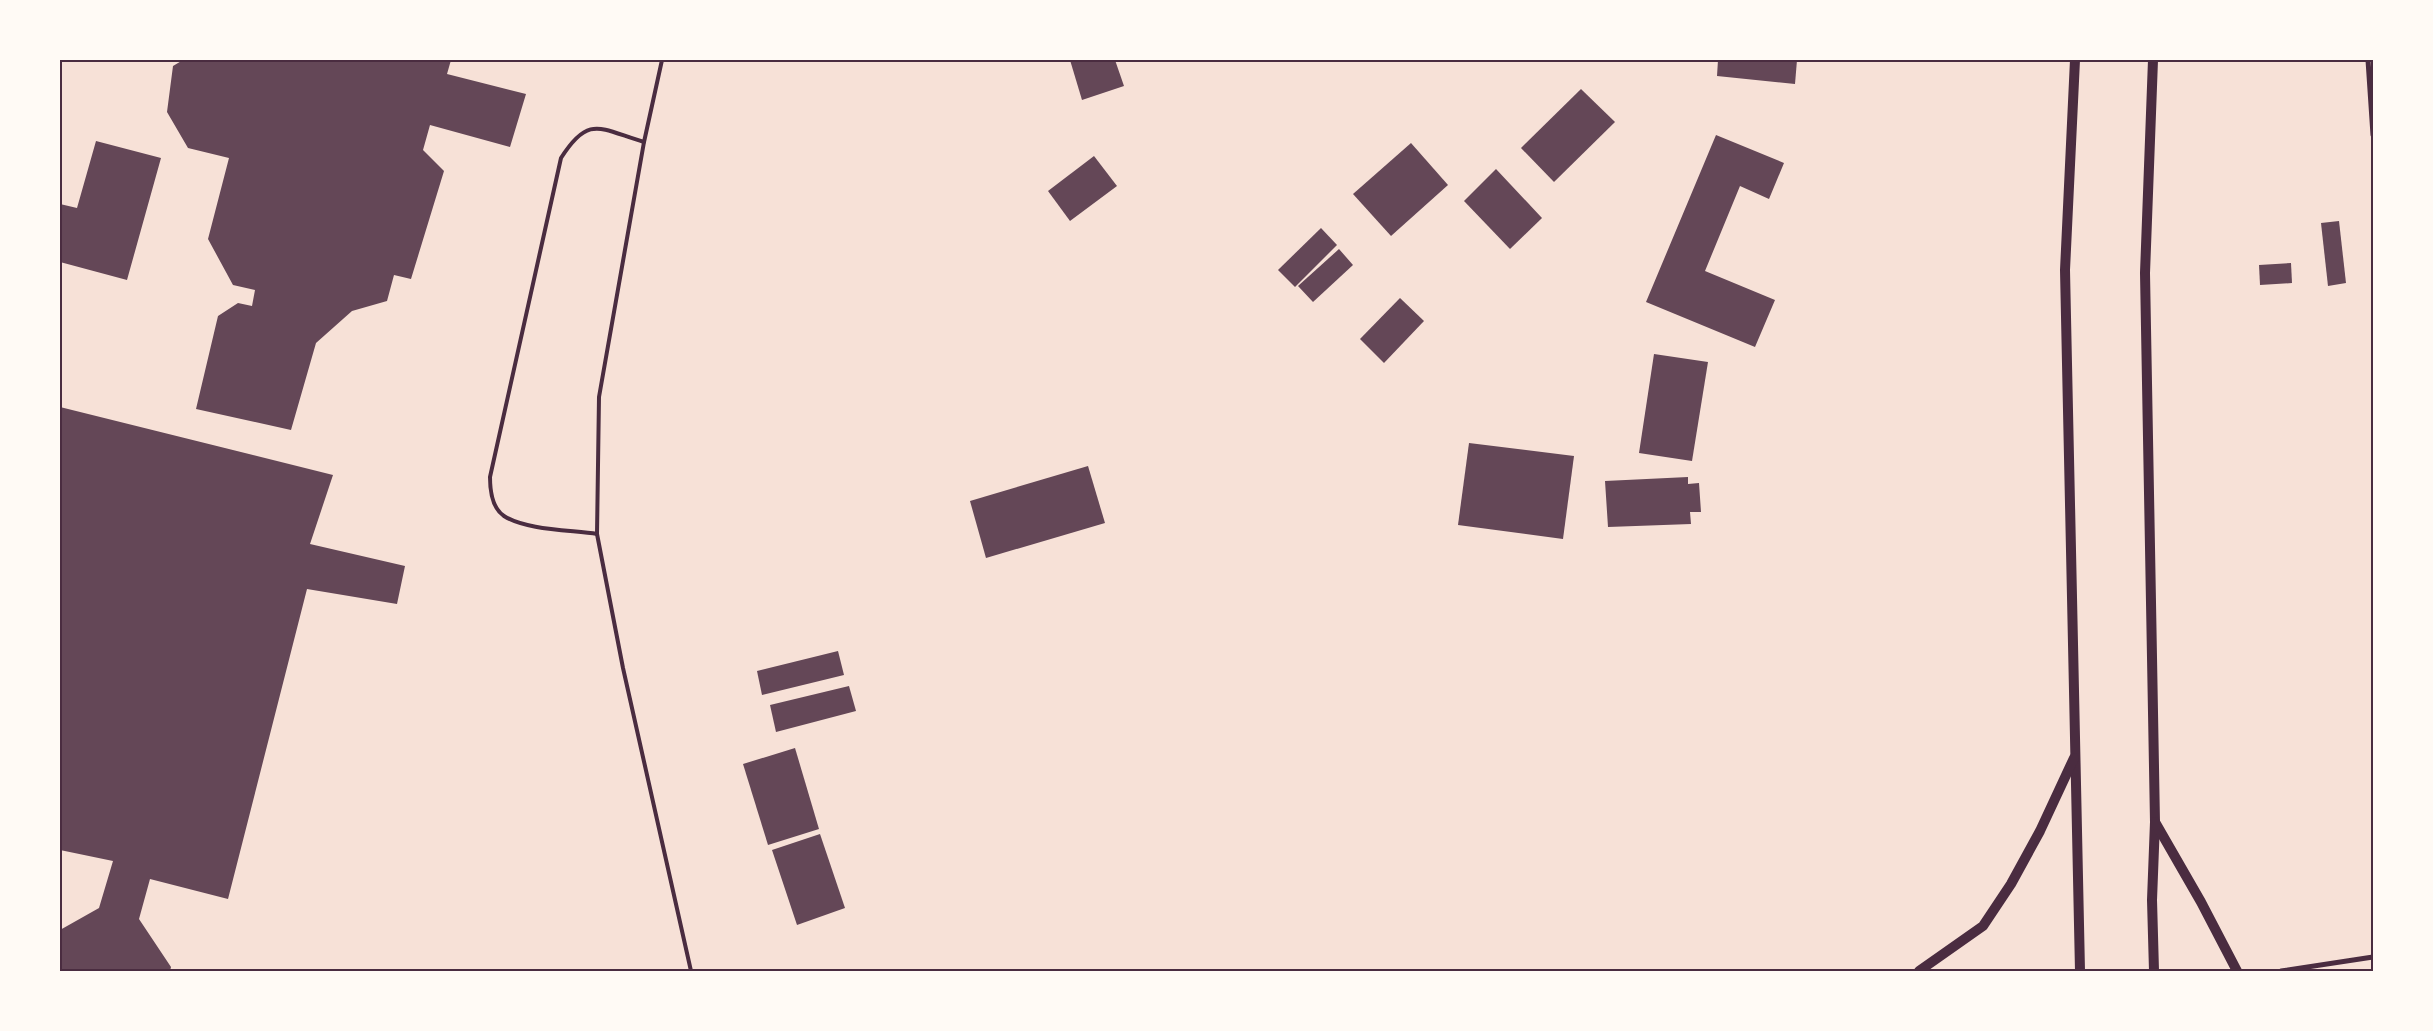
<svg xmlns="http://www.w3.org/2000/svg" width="2433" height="1031" font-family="'Golos Text',sans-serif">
<rect width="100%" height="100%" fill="#f7e1d7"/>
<g fill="#644757">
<polygon points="183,60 451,60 447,74 526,94 510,147 430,125 423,150 444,171 411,279 394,275 387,301 352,311 316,343 291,430 196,409 218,316 238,303 252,306 255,290 233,285 208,239 229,158 188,148 167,112 173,66"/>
<polygon points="1070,60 1115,60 1124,86 1082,100"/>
<polygon points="1718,60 1797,60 1795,84 1717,76"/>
<polygon points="1581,89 1615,122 1554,182 1521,148"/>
<polygon points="1716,135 1784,163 1769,199 1740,186 1705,271 1775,300 1755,347 1646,302"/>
<polygon points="96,141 161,158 127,280 60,262 60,204 77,208"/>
<polygon points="1411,143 1448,185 1391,236 1353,194"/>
<polygon points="1094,156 1117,186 1070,221 1048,191"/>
<polygon points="1496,169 1542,218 1510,249 1464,201"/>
<polygon points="2339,221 2346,283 2328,286 2321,223"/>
<polygon points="1321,228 1337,245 1295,287 1278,270"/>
<polygon points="1339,249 1353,265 1313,302 1298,286"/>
<polygon points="2291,263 2292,283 2260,285 2259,265"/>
<polygon points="1400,298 1424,321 1384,363 1360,339"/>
<polygon points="1654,354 1708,362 1692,461 1639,453"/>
<polygon points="60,407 333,475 310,544 405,566 397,604 307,589 228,899 150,879 139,919 171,967 170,971 60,971 60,930 99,908 113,861 60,850"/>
<polygon points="1469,443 1574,456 1563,539 1458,525"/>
<polygon points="1088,466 1105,523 986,558 970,501"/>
<polygon points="1688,477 1688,484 1699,483 1701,512 1690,512 1691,524 1608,527 1605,481"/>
<polygon points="838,651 844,675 762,695 757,671"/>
<polygon points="849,686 856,711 776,732 770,705"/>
<polygon points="795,748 819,829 768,845 743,764"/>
<polygon points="820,834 845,908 797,925 772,850"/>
</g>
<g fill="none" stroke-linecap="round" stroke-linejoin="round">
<g stroke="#4a2c40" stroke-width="4">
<polyline points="662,60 644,142 599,397 597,534 623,668 691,971"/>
<path d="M597 534C571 530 526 530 504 516 492 508 490 490 490 477L561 158C589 114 600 129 644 142"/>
</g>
<g stroke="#4a2c40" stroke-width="5">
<polyline points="2368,60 2373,135"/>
<polyline points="2281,971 2373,957"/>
</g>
<g stroke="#4a2c40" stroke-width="10">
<polyline points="2075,60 2065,270 2080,971"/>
<polyline points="2153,60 2145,273 2155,822 2152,900 2154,971"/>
<polyline points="2155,822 2201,902 2237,971"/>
<polyline points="1919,971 1983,926 2011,884 2040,831 2074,758"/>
</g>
</g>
<rect width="2433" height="1031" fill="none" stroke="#fffaf5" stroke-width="122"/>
<rect x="61" y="61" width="2311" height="909" fill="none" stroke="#4a2c40" stroke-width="2"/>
</svg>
